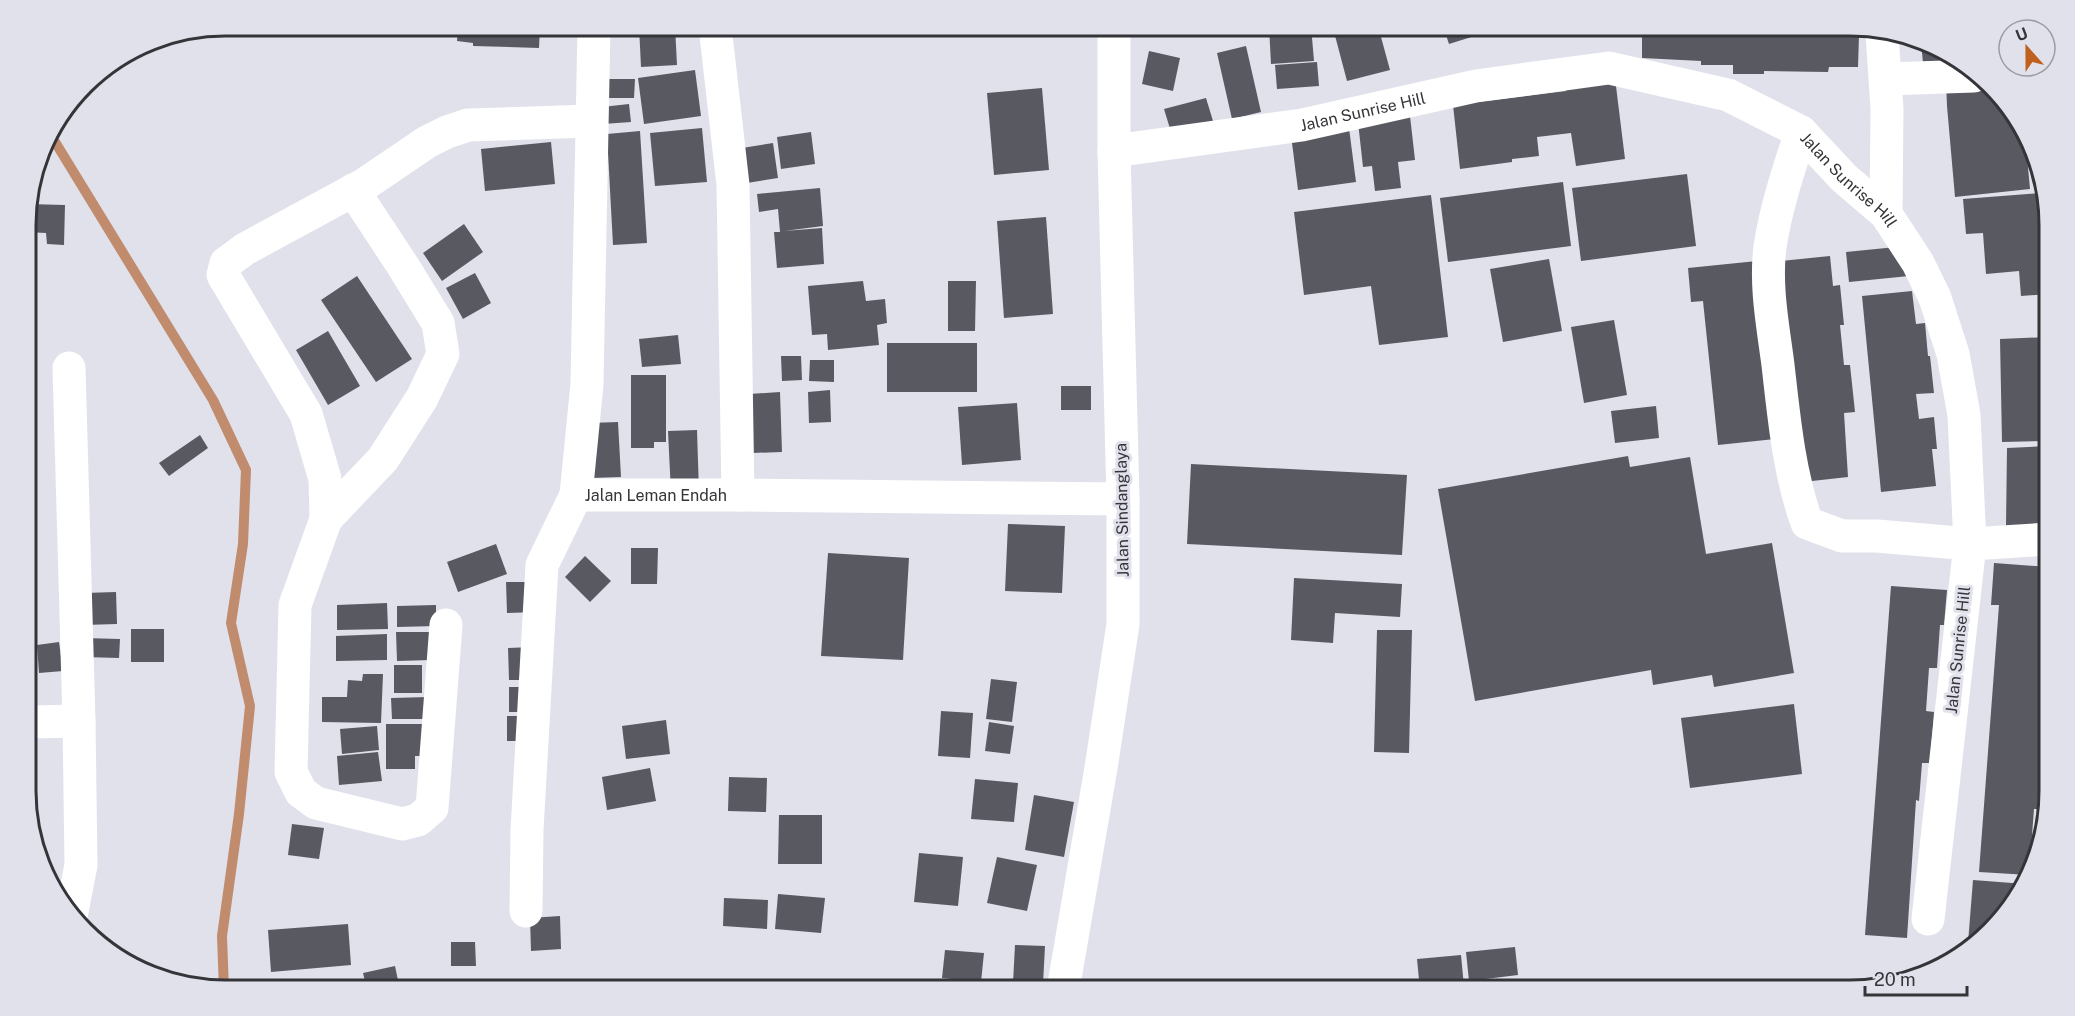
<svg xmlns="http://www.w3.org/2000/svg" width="2075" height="1016" font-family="'Public Sans',sans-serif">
<rect width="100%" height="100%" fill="#e0e1eb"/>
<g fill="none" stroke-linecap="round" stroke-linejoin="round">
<polyline stroke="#c18b6e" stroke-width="10" points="49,132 213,400 246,470 243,544 231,623 250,706 239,814 222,936 224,990"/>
</g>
<g fill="#595962">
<polygon points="458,26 540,26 539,48 473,46 473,43 457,41"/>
<polygon points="639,26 675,26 677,65 641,67"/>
<polygon points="1269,26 1311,26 1314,61 1271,64"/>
<polygon points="1342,26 1378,26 1390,70 1347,81 1333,28"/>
<polygon points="1443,26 1493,26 1494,30 1449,44"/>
<polygon points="1523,26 1547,26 1548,35 1524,37"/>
<polygon points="1642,26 1829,26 1829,34 1859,35 1858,67 1829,67 1828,72 1764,71 1764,74 1733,74 1733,65 1701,65 1701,61 1642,58"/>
<polygon points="1921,42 1938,46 1954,59 1923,63"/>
<polygon points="1246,46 1261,112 1232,119 1217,53"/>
<polygon points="1149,51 1180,58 1173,91 1142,84"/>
<polygon points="1317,62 1319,86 1277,89 1275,65"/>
<polygon points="695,70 701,116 644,124 638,78"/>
<polygon points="1615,78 1625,159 1576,166 1571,133 1537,137 1539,156 1512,159 1512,162 1460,169 1453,105 1566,91 1565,85"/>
<polygon points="1977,78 2009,104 2026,146 2030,189 1955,197 1947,106 1946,81"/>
<polygon points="606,79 635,79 634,98 606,98"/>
<polygon points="1042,88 1049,170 994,175 987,93"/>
<polygon points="1206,98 1213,121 1171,132 1164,109"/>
<polygon points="629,104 631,122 603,124 602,107"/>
<polygon points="1410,116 1415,160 1398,162 1401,188 1375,191 1372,166 1363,167 1358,122"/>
<polygon points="702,128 707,182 655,186 650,133"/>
<polygon points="1349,128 1356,182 1298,190 1291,135"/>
<polygon points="640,131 647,243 613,245 607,134"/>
<polygon points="811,132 815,164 781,169 777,137"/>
<polygon points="551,142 555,184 485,191 481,149"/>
<polygon points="773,143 778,178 747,183 742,148"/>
<polygon points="1687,174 1696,246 1581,261 1572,188"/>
<polygon points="1563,182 1571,246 1448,262 1440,198"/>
<polygon points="820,188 823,226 784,231 822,228 824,264 777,268 774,232 780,232 778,209 759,212 757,194"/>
<polygon points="2041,193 2043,228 2048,228 2048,294 2021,296 2019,271 1986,274 1983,233 1966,234 1963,199"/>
<polygon points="1431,195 1448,337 1379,345 1371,286 1304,295 1294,212"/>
<polygon points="28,204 65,205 64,245 47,244 46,233 26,232"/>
<polygon points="1046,217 1053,314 1004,318 997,221"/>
<polygon points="464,224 483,252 442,281 423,253"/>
<polygon points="1906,246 1909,276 1849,282 1846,252"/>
<polygon points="1830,256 1833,286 1840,285 1844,325 1840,325 1844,365 1850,365 1855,412 1844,413 1848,477 1803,482 1781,261"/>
<polygon points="1549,259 1562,331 1503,342 1490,269"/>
<polygon points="1757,261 1775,439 1718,445 1703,301 1691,302 1688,268"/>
<polygon points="475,273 491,303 463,319 446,288"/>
<polygon points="357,276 412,359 376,382 321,300"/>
<polygon points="863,281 866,301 885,299 887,323 877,325 879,345 828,350 827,334 812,335 808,286"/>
<polygon points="948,281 976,281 975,331 948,331"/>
<polygon points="1912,291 1916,324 1925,323 1928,356 1930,356 1934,393 1916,394 1919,419 1934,417 1937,449 1932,449 1936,486 1881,492 1862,296"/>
<polygon points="1614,320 1627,395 1584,403 1571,327"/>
<polygon points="328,331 360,386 328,405 296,350"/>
<polygon points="678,335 681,364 642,367 639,339"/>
<polygon points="2048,337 2049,441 2002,442 2000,339"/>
<rect x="887" y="343" width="90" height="49"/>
<polygon points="781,356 801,356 802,380 782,381"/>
<polygon points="810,360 834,360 834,382 809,381"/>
<polygon points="631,375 666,375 666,442 654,442 654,448 631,448"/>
<rect x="1061" y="386" width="30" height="24"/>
<polygon points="830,390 831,422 809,423 808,392"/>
<polygon points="780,392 782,452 752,453 749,394"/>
<polygon points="1017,403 1021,460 962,465 958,407"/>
<polygon points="1656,406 1659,438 1615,443 1611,411"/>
<polygon points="618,422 621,477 591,478 590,423"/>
<polygon points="697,430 699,492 671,493 668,431"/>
<polygon points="200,435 208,448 169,476 159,463"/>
<polygon points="2049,446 2049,524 2006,526 2007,448"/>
<polygon points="1628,456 1630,467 1690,457 1706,554 1772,543 1794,673 1714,687 1712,675 1653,685 1651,670 1475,701 1438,489"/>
<polygon points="1191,464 1407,475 1402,555 1187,544"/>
<rect x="27" y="479" width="7" height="37"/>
<polygon points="1008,524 1065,526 1062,593 1005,591"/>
<rect x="27" y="534" width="5" height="35"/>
<polygon points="496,544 507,574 458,592 447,562"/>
<polygon points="631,548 658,548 657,584 631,584"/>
<polygon points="828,553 909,558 903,660 821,656"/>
<polygon points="585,556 611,581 590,602 565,577"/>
<polygon points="1994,563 2049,567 2047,691 2049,691 2049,729 2045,770 2042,770 2039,809 2034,809 2029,875 1979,872 1999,605 1991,605"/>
<polygon points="1294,578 1402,584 1400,617 1335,613 1333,643 1291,640"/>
<polygon points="506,582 536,582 536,612 507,613"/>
<polygon points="1891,586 1947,590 1944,625 1940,625 1937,668 1929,668 1926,711 1934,712 1930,763 1922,763 1919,801 1916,800 1907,938 1865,935"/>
<polygon points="116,592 117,624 84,625 84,593"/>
<polygon points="387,603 388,629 337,630 337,605"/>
<polygon points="436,605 436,626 397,627 397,606"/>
<rect x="131" y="629" width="33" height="33"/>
<polygon points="1377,630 1412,630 1409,753 1374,752"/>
<polygon points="396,632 431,632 431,660 397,661"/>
<polygon points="387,634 387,660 336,661 336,636"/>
<polygon points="83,638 120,639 119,658 83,657"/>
<polygon points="59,642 63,671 39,673 37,645"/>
<polygon points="533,647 534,680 509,680 508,648"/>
<rect x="394" y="665" width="28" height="28"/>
<polygon points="363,674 383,674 381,723 322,722 322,697 347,697 348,680 362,681"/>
<polygon points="991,679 1017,682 1012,722 986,719"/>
<rect x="509" y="687" width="22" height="25"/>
<polygon points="429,697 430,719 392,719 391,698"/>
<polygon points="1794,704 1802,774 1690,788 1681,718"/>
<polygon points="941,711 973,713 970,758 938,756"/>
<rect x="507" y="716" width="23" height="25"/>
<polygon points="666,720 670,754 626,759 622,726"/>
<polygon points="989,722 1014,726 1010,754 985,751"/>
<polygon points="386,724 428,724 428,756 415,756 415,769 386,769"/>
<polygon points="377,726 379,750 342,754 340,729"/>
<polygon points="378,752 382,781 339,785 337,756"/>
<polygon points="650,768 656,801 607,810 602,777"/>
<polygon points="729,777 767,778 766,812 728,811"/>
<polygon points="975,779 1018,783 1014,822 971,819"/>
<polygon points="1034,795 1074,802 1064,857 1025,850"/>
<polygon points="779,815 822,815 822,864 778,864"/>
<polygon points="292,824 324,828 319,859 288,855"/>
<polygon points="919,853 963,857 958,906 914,902"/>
<polygon points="997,857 1037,865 1027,911 987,903"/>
<polygon points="1973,880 2025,884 1972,944 1968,943"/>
<polygon points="778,894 825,898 821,933 775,929"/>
<polygon points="724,898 768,900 767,929 723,926"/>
<polygon points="560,916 561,949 531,951 530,918"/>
<polygon points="348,924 351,965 271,972 268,930"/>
<polygon points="451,942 475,942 476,966 451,966"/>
<polygon points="1015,945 1045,946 1043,984 1013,983"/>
<polygon points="1515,947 1518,975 1469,981 1466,952"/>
<polygon points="945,950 984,953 981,982 942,978"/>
<polygon points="1461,955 1464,987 1420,990 1417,959"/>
<polygon points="395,966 400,990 367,990 363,973"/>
<polygon points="457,980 459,990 424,990 423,987"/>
</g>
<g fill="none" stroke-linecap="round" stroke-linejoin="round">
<g stroke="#fff" stroke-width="33">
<polyline points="1882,33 1887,109 1886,214"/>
<polyline points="716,35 733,185 738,495"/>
<polyline points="1886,79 1974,76"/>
<path d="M1801 132C1789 169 1776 207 1770 247 1765 286 1773 326 1778 365 1784 418 1789 473 1807 523L1842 536H1877L1970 544 2049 539"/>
<path id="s1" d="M1114 151 1302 125 1476 86 1609 68 1728 95 1801 132 1844 178 1886 214 1918 263 1935 298 1953 354 1964 415 1970 544 1928 919"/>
<polyline points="69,368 79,721 81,865 71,916"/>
<polyline points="576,495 587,384 594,26"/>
<polyline points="326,519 383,459 422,398 443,354 438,323 403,266 353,190"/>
<polyline points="446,625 432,808 418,820 402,824 316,803 301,792 291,772 295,605 326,519 325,479 306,414 223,275 226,263 245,249 365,184 427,142 447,132 468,125 591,121"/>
<polyline points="27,722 79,721"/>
<path id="s2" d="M526 911 527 830 542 565 576 495H738L1123 499"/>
<polyline points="1063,990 1101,768 1123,624 1123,499 1114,151 1114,26"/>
</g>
</g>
<g text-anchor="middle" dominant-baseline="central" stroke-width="6" stroke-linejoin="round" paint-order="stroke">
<g font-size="16" fill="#353539" stroke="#e0e1eb">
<text stroke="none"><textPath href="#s1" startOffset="252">Jalan Sunrise Hill</textPath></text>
<text stroke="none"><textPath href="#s1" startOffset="774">Jalan Sunrise Hill</textPath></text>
<text stroke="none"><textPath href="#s2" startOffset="504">Jalan Leman Endah</textPath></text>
<text transform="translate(1122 510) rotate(-91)">Jalan Sindanglaya</text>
<text transform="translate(1958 650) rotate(-84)">Jalan Sunrise Hill</text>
</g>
</g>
<path d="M0 0H2075V1016H0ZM225 36H1850A189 189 0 0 1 2039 225V791A189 189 0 0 1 1850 980H225A189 189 0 0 1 36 791V225A189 189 0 0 1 225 36Z" fill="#e0e1eb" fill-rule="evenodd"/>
<path fill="none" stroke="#353539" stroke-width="3" d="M225 36H1850A189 189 0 0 1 2039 225V791A189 189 0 0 1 1850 980H225A189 189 0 0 1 36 791V225A189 189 0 0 1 225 36Z"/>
<g transform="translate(2027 48) rotate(339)"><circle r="28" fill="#e0e1eb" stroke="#9c9ca4" stroke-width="1.5"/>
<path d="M0-4.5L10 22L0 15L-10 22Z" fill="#c0601e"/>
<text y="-9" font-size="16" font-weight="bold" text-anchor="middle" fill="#353539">U</text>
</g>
<path d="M1865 986v9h102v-9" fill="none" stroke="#353539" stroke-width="3"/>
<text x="1874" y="986" font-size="18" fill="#353539" stroke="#e0e1eb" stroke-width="4.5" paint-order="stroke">20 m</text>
</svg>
